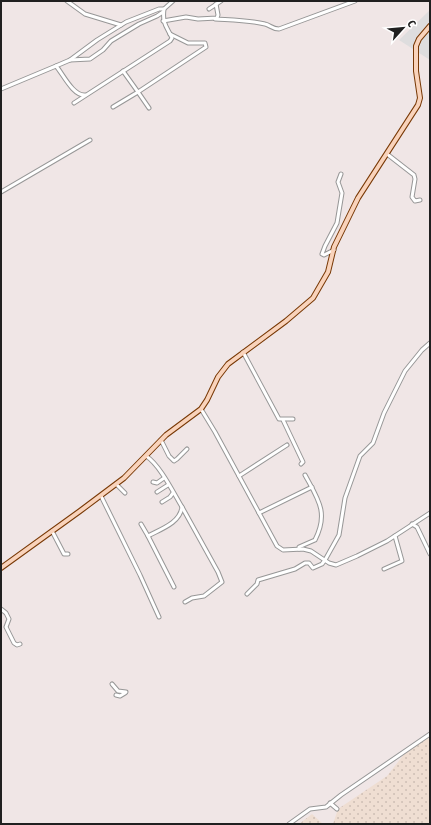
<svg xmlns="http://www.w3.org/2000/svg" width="431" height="825" font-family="'Fira Sans Condensed',sans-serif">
<defs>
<pattern id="farmland-dots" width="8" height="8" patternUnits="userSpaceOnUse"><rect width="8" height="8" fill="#efded2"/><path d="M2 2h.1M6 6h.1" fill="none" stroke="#cdbeb4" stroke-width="1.8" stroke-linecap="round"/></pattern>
</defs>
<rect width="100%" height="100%" fill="#f0e6e6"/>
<polygon fill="#deddde" points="430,10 430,60 399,40"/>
<g fill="url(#farmland-dots)">
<polygon points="430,735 430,824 333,824 338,809 387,776 409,748"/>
<polygon points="312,814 323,824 299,824"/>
</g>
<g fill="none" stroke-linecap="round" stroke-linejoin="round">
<g stroke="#979797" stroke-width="5">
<g id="street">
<polyline points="67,1 85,14 121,25"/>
<polyline points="209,9 221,1"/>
<path d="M215 19C232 20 248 20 265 24 270 25 272 29 279 29L355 1"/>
<polyline points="163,21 186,17 198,19 217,18 218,15 216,4"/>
<polyline points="70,60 90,59 103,50 111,41 139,24 157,16 163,12"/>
<polyline points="56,66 70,60 97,40 126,22 159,9 164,9"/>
<path d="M1 89 56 66C63 74 73 96 85 95"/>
<path d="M74 103 170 41 172 38C167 27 162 24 164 9L173 1"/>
<polyline points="113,107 138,92 123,71"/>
<polyline points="149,108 138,92 206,47 205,43 188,43 170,34"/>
<polyline points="387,154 414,175 415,179 412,197 415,201 420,200"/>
<polyline points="1,192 90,140"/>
<polyline points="334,250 324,255 322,254 325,246 337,223 342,193 338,182 341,174"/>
<polyline points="243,352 279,419 293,419"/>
<polyline points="201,409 215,432 277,546 283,550 303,549 311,551 329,563 336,565 357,556 387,541 430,513"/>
<polyline points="283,420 302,460 303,462 301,464"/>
<polyline points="161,440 169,456 174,461 177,459 187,449"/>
<polyline points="239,476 287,445"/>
<polyline points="153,482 157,483 164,478"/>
<polyline points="116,484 125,493"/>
<polyline points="157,492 168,485"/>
<polyline points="101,496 140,575 159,617"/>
<polyline points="162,502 170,497 173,493"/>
<polyline points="182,507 218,572 222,582 204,596 192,598 185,602"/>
<polyline points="259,513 312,487"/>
<path d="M141 524 148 536C161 529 180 523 182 507 173 492 160 465 146 456"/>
<polyline points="412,524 417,527 430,554"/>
<polyline points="52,531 64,554 68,554"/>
<polyline points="148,536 174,587"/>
<path d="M299 549V547L315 540C329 513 318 499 305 475"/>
<polyline points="384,569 402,561 395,536"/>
<polyline points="247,594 257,584 258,580 295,569 305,563 309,563 313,568 322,564 325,560 339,535 345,498 360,456 373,443 384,413 405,371 422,350 430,343"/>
<polyline points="1,609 6,613 9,619 6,627 14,643 17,645 20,644"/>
<polyline points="112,684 118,691 126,692"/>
<polyline points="116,695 120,696 125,693"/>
<polyline points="330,803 337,809"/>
<polyline points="289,824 310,809 326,807 341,795 430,734"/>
</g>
</g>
<g stroke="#783805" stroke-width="6">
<polyline id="secondary" points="1,568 80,511 124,478 166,435 201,409 207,400 218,377 228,364 286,321 313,298 328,272 334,247 358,198 418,105 420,98 416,71 416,46 419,39 430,26"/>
</g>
<use href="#street" stroke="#fff" stroke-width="3"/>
<use href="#secondary" stroke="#f9d3bb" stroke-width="4"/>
</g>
<rect width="431" height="825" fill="none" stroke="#202020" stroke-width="4"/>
<g transform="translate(403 28) rotate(63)" stroke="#ffffff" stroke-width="3" paint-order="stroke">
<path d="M0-3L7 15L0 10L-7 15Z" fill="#202020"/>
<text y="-6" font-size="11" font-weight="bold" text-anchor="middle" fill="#202020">С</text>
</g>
</svg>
